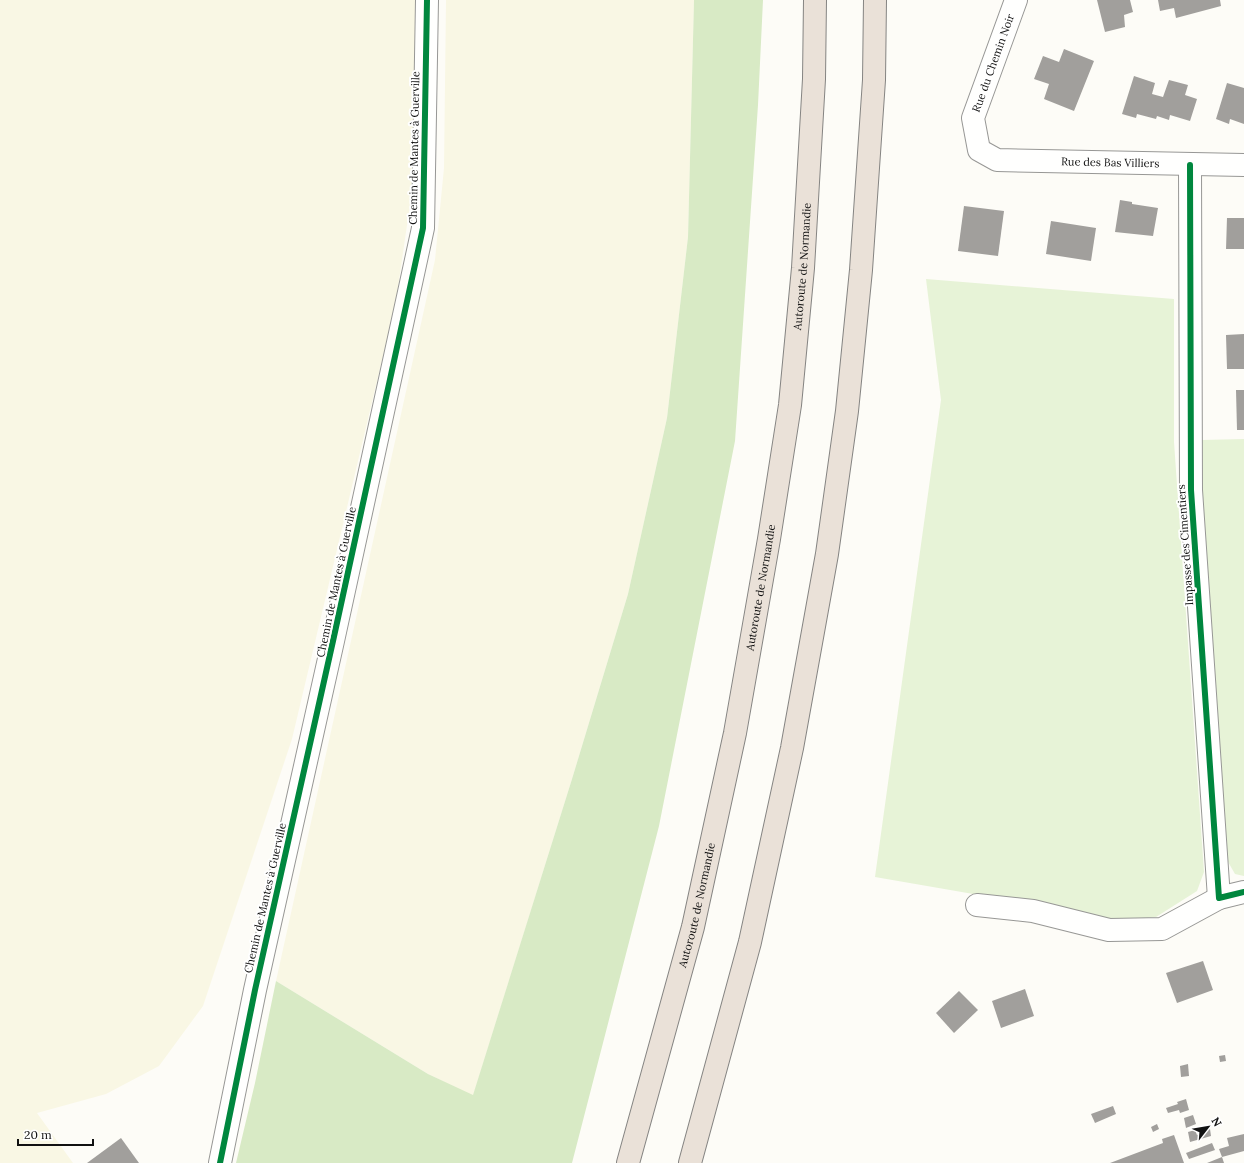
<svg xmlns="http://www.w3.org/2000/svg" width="1244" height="1163" font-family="Lora,serif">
<rect width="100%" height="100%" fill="#fdfcf7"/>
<g fill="#f9f7e4">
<polygon points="0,0 418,0 415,170 396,301 292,739 203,1006 159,1066 106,1094 37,1113 73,1163 0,1163"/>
<polygon points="446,0 694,0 688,237 667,418 628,594 572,779 473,1096 428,1074 276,981 435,260 444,168"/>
</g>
<g fill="#e7f3d7">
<polygon points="926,279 1174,299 1174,442 1204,872 1197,891 1156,917 1111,922 979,895 875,877 941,400"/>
<polygon points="1244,439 1244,876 1235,874 1223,853 1204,547 1202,440"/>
</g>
<polygon fill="#d8eac5" points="694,0 763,0 758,105 735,441 659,826 572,1163 236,1163 255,1083 276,981 428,1074 473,1095 572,779 628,594 667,418 688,237"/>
<g fill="#a19f9c">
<polygon points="1097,0 1130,0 1133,12 1124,15 1125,27 1105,32"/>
<polygon points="1158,0 1220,0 1221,6 1176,18 1174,8 1160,11"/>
<polygon points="1064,49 1094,61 1074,111 1044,99 1049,84 1034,79 1043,56 1059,62"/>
<polygon points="1134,76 1155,83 1152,94 1163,97 1169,80 1188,85 1185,95 1197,99 1190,121 1170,115 1169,120 1157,116 1156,119 1137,114 1136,118 1122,114"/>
<polygon points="1227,83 1244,88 1244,124 1230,119 1229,124 1216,119"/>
<polygon points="1120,200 1132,202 1132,204 1158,208 1153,236 1115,232"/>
<polygon points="964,206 1004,211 998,256 958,251"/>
<polygon points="1227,218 1244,218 1244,249 1226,249"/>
<polygon points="1051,221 1096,228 1091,261 1046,254"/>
<polygon points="1244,334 1244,369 1227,369 1226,335"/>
<polygon points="1236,390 1244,390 1244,430 1237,430"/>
<polygon points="1203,961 1213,990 1177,1003 1166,973"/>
<polygon points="1025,989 1034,1016 1001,1028 992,1001"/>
<polygon points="959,991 978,1010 954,1033 936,1013"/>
<polygon points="1225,1055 1226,1061 1220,1062 1219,1056"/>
<polygon points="1188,1064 1189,1076 1181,1077 1180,1066"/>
<polygon points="1186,1099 1189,1110 1180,1113 1179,1110 1168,1113 1166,1108 1178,1104 1177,1102"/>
<polygon points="1113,1106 1116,1114 1095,1123 1091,1114"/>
<polygon points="1193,1115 1196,1124 1186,1128 1184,1118"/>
<polygon points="1157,1124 1159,1129 1153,1132 1151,1127"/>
<polygon points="1210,1129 1211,1136 1190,1142 1188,1132 1195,1130 1197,1135"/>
<polygon points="1244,1134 1244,1151 1222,1157 1219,1149 1229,1146 1227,1138"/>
<polygon points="1174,1135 1184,1163 1110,1163 1163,1143 1162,1139"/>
<polygon points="121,1138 139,1163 87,1163"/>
<polygon points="1212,1143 1215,1150 1189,1159 1186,1153"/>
<polygon points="1222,1157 1224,1163 1207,1163"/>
</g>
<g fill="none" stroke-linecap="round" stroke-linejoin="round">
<g stroke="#979795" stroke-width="24">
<g id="minor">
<path id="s1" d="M1016 0 973 118 979 150 997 160 1244 165"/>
<polyline points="1190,165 1191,490 1219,898 1244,892"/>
<polyline points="977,905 1033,911 1109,930 1162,929 1219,898"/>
<polyline points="220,1163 255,990 333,641 423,228 427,0"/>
</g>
</g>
<g stroke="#858482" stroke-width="24">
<g id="highway">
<path id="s2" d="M628 1163 693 927 735 733 769 539 790 405 803 268 814 79 815 0"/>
<polyline points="690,1163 750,942 792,748 827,554 847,411 861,270 874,80 875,0"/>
</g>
</g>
<use href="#minor" stroke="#fffffe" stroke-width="22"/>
<use href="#highway" stroke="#eae1d8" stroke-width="22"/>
<g stroke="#fff" stroke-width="8">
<g id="cycleway">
<polyline points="1190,165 1191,490 1219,898 1244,892"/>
<polyline points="220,1163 255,990 333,641 423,228 427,0"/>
</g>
</g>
<use href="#cycleway" stroke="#00873e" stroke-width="6"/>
</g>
<g text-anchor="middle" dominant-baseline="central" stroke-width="4" stroke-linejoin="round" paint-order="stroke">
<g font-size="11" fill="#111" stroke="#fff">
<text transform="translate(993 63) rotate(-70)">Rue du Chemin Noir</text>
<text transform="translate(414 148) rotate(-89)">Chemin de Mantes à Guerville</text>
<text stroke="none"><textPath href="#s1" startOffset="292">Rue des Bas Villiers</textPath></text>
<text stroke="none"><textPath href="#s2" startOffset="915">Autoroute de Normandie</textPath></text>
<text transform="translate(1185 545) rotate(-94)">Impasse des Cimentiers</text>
<text transform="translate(336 582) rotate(-78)">Chemin de Mantes à Guerville</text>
<text stroke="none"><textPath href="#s2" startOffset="591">Autoroute de Normandie</textPath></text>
<text transform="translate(265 898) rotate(-77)">Chemin de Mantes à Guerville</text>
<text stroke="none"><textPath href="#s2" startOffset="267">Autoroute de Normandie</textPath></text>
</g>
</g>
<g transform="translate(1208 1127) rotate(59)" stroke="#ffffff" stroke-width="3" paint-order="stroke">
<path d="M0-3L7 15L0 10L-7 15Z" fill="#111111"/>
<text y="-6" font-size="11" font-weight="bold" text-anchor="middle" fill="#111111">N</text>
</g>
<path d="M18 1139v6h75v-6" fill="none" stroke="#111111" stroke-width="2"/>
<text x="24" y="1139" font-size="12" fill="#111111" stroke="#ffffff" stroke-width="3" paint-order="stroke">20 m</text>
</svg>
